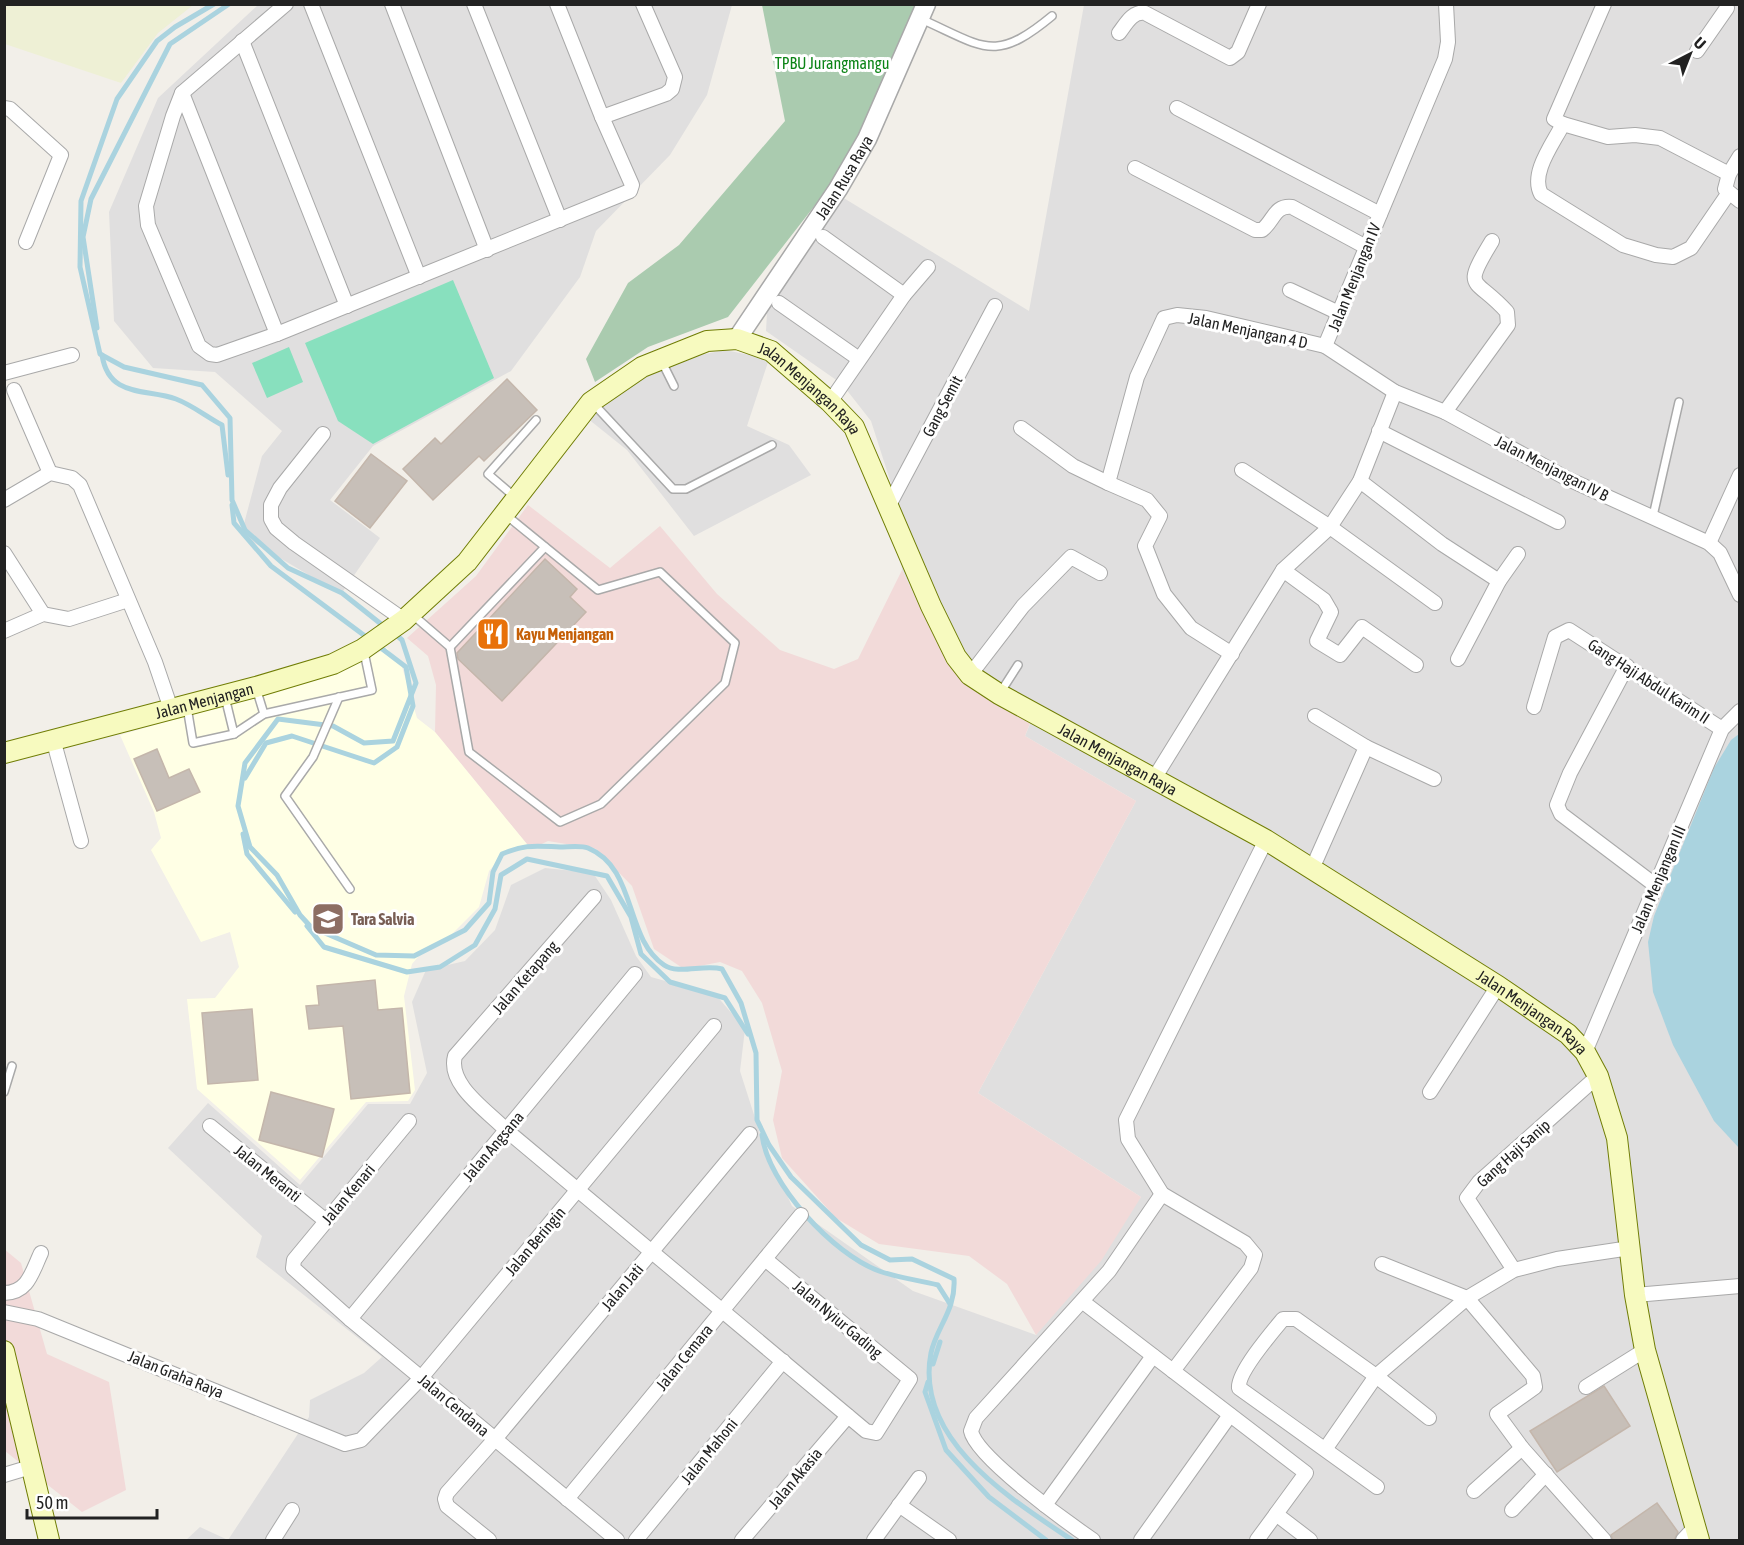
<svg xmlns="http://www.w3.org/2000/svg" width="1744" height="1545" font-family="'Asap Condensed',sans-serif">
<rect width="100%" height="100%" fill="#f2efe9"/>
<g fill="#e0dfdf">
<polygon points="258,5 732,5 707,95 670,155 596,231 580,277 511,371 373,446 330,500 380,538 341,594 241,535 262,456 282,431 215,372 153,368 114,321 109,212 158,98"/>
<polygon points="1084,5 1739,5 1739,1540 186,1540 200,1527 228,1540 309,1417 310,1400 364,1373 382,1357 256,1257 262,1236 168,1148 208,1103 300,1185 368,1104 410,1104 427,1073 412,1002 426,970 465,961 495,930 511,885 545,868 593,873 611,900 636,956 651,977 716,995 745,1029 740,1071 764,1146 792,1206 913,1291 1036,1335 1141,1197 978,1093 1136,801 1025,736 1032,719 984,695 947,663 902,570 897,502 871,421 842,384 766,331 768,294 842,197 1029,311"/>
<polygon points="725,350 769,359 747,426 789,445 811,475 694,536 627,450 587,418 614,393 676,360"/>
</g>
<g fill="#f2dad9">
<polygon points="528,505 610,568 660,526 717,594 780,650 834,669 858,659 902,570 947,663 984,696 1032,718 1025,736 1136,801 978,1093 1141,1197 1101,1261 1036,1335 1007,1284 969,1256 879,1244 836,1218 782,1158 773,1120 782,1071 762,1003 742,971 720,962 684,969 654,949 632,886 596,849 548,841 531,849 435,732 436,685 428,656 407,638 476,576"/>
<polygon points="4,1249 21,1263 47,1354 109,1382 126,1490 82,1512 5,1451"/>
</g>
<polygon fill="#ffffe5" points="387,648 402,667 417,718 435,732 531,849 504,853 489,871 479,907 448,938 424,950 412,964 404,996 415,1090 408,1101 366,1102 300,1180 197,1089 187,999 215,998 239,967 230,932 201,942 151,850 161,838 154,812 120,735 348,669"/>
<polygon fill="#eef0d5" points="5,4 193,4 193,5 158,33 121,83 5,44"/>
<polygon fill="#aacbaf" points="762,5 921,5 880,99 833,182 728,317 648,347 595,382 586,359 628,283 679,245 785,121"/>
<g fill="#88e0be">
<polygon points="453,280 494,378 373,444 338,421 305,343"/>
<polygon points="289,347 303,382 267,398 252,363"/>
</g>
<polygon fill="#aad3df" points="1739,734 1739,1148 1714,1121 1673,1045 1653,992 1648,942 1654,916 1714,768 1731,740"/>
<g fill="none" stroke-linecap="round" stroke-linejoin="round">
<g stroke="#aad3df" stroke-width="5">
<polyline points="214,4 175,27 157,41 117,99 81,201 80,267 100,354 124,367 202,385 230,418 232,500 245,530 288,568 342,593 386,628"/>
<polyline points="97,328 83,237 91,199 170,44 229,4"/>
<path d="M102 355C109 399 147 388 176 399 192 405 207 417 222 425L228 475"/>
<polyline points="232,505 234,523 271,566 369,639"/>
<path d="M394 633 402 640 416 683 393 741 364 743 333 726 278 719 245 763 238 806 250 847 277 875 300 915 311 927 376 955 414 956 465 930 489 903 493 872 502 854C525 844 535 846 560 847 568 847 581 845 588 848 637 868 624 938 664 965 678 975 704 964 722 969L741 1003 756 1053 757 1120 769 1145 791 1177 861 1245 890 1260 912 1259 954 1279C956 1310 936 1328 931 1353 914 1440 1011 1499 1072 1540"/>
<polyline points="245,778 266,743 292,736 374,763 397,747 413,706 406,667 377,645"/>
<polyline points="243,834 247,854 295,912"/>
<polyline points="307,926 324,947 407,972 440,967 475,945 495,909 501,875 527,859 607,876 631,917 641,954 670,982 725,998 748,1034"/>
<path d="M762 1135C768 1184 833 1254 879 1271 898 1278 919 1280 938 1285L950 1304"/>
<polyline points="933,1364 940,1342"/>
<polyline points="928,1382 925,1392 946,1450 989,1497 1046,1540"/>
</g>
</g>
<g fill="#c7bfb8" stroke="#c4b6ab" stroke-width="1.5">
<polygon points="507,379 537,410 484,461 479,456 433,500 403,469 435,438 441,444"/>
<polygon points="371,454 407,481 370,528 335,501"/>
<polygon points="545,559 577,589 570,597 586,612 502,701 458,659 457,653"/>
<polygon points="157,749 169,778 189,769 200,792 157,811 134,759"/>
<polygon points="375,980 378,1010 402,1008 410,1093 351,1099 343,1026 309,1029 306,1006 319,1005 317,986"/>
<polygon points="252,1009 258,1080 208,1084 202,1013"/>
<polygon points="271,1092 334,1109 322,1157 259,1140"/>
<polygon points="1604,1386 1630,1426 1557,1472 1530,1431"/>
<polygon points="1657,1503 1678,1532 1674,1540 1613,1540 1611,1535"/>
</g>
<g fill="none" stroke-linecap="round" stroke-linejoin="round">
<g stroke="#a9a9a9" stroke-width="10">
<g id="service">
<path d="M921 19C984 47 994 64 1052 16"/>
<polyline points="662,362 674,386"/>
<polyline points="592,402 673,489 686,489 772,445"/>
<polyline points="516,498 488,474 536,420"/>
<polyline points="1653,516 1679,402"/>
<polyline points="413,615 450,647 469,752 560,822 601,804 725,683 735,643 660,572 598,590 506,515"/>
<polyline points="450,647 545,547"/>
<polyline points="256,688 264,714"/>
<polyline points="1000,693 1018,665"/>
<polyline points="225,697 234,734 264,714 372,690 364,652"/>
<polyline points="339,697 313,757 285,796 350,889"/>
<polyline points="187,707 193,743 234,734"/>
<polyline points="4,1092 12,1066"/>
</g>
</g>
<g stroke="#a9a9a9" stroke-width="16">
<g id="minor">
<polyline points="286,4 182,93 173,116 146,206 148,225 199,346 210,354 217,355 277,334 630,191 632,185 602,117 557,4"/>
<polyline points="311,4 419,277"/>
<polyline points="392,4 487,250"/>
<polyline points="474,4 560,220"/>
<polyline points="1604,4 1554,119 1563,124 1608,137 1635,135 1660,138 1729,174"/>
<path d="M1119 33C1126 24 1132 11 1145 13L1230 58 1238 52 1259 4"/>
<polyline points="242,41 347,306"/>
<polyline points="1697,51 1727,8"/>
<polyline points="182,93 277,334"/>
<polyline points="4,108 10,109 61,155 26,242"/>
<polyline points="1177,108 1380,214"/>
<polyline points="602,117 666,94 672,89 675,77 643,4"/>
<path d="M1563 124C1553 144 1530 173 1541 194L1623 245 1656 255 1673 257 1691 248 1728 194"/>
<polyline points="1740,156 1729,174 1725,189 1740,201"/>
<path d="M1135 168 1255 230H1262C1274 221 1274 205 1292 207L1366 247"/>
<polyline points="823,237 904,295"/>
<polyline points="1290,290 1339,313"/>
<polyline points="779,303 859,359"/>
<polyline points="1325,346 1445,59 1448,42 1446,4"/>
<polyline points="4,373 72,355"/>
<polyline points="14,390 50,473"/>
<polyline points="830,402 904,295 928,267"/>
<path d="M1445 412 1508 325 1507 312C1475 276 1461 292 1492 241"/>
<polyline points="1021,428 1073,466 1108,483"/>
<polyline points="1379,431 1558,522"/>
<polyline points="323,434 280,488 271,505 271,519 276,528 294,543 404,620"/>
<polyline points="1242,470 1330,527 1435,603"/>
<polyline points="1360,481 1442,544 1499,581"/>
<polyline points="4,500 50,473 72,478 80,485 155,662 171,709"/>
<polyline points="888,507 995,306"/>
<polyline points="1709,543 1740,475"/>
<polyline points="4,553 43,614"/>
<polyline points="1283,570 1324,600 1331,612 1317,641 1340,655 1362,627 1416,665"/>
<polyline points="4,631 43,614 69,619 128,600"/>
<polyline points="1232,654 1191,628 1164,594 1145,546 1160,516 1147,500 1108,483 1137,377 1164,318 1177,315 1206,318 1325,346 1395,392 1445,412 1566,478 1709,543 1720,553 1740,595"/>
<polyline points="1458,659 1499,581 1518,554"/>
<polyline points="1627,666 1570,773 1557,805 1561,814 1655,885"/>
<polyline points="970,675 1023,606 1071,557 1100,573"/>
<polyline points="1534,707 1555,637 1569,630 1722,729"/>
<polyline points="53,739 81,841"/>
<polyline points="1366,747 1434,779"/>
<polyline points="1155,777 1283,570 1330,527 1360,481 1395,392"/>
<polyline points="1312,869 1366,747 1315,716"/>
<path d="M594 897 455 1056C447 1085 488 1111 506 1130L866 1431 876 1433 910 1379 765 1259"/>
<polyline points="1585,1052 1722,729 1740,711"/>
<polyline points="1430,1092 1498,986"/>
<polyline points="409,1121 294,1260 293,1268 350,1319 617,1540"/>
<polyline points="210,1126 326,1221"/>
<polyline points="1382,1264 1467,1298 1533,1376 1535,1387 1497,1414 1522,1448 1604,1540"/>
<polyline points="1514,1270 1467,1198 1479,1182 1598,1076"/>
<path d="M4 1293C28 1293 32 1272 41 1253"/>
<polyline points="1635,1295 1740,1286"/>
<polyline points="1083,1302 1306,1473 1257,1540"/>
<polyline points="4,1312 38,1319 345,1444 361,1440 421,1378 714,1026"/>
<polyline points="350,1319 635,974"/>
<polyline points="1173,1371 1251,1268 1255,1255 1245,1243 1162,1194 1128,1139 1126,1120 1266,840"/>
<polyline points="1586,1387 1645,1350"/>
<polyline points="1326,1448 1376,1376 1467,1298 1514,1270 1557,1259 1630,1248"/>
<polyline points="4,1475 34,1466"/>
<path d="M1377 1487 1239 1388C1237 1373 1273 1331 1283 1319H1296L1376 1376 1429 1418"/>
<polyline points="1474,1491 1522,1448"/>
<polyline points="567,1499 801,1215"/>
<polyline points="899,1505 949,1540"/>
<polyline points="1045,1505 1153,1356"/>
<polyline points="1512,1510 1546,1474"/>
<polyline points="1276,1514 1310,1540"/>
<polyline points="273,1540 292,1510"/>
<polyline points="489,1540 447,1506 445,1499 447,1493 495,1439 750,1134"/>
<polyline points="636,1540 783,1361"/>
<polyline points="742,1540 848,1416"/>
<polyline points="874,1540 919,1478"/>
<path d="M1093 1540C1068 1523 976 1457 971 1431L976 1418 1109 1271 1162 1194"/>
<polyline points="1141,1540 1230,1415"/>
<polyline points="1683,1540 1695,1527"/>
</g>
</g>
<g stroke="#a9a9a9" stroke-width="21">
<g id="tertiary">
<path id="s1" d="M737 339 838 189 867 139 926 4"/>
</g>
</g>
<g stroke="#707d05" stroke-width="22">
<g id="secondary">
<path id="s2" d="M4 753 256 687 333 664 363 649 404 620 467 562 591 402 642 367 707 341 737 339 771 351 830 402 854 427 931 606 956 657 970 675 999 694 1266 840 1498 986 1568 1034 1585 1052 1598 1076 1617 1138 1635 1295 1645 1350 1699 1540"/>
<polyline points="4,1351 49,1540"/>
</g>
</g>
<use href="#service" stroke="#fff" stroke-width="7"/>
<use href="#minor" stroke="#fff" stroke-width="14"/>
<use href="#tertiary" stroke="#fff" stroke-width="18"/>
<use href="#secondary" stroke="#f7fabf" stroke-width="20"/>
</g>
<defs>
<g id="restaurant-square" transform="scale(1.725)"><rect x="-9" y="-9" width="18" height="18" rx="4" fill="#e8710a" stroke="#fff"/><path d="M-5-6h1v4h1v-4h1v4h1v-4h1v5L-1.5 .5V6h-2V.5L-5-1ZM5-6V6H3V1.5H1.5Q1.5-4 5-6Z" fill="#fff"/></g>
<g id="school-square" transform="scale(1.725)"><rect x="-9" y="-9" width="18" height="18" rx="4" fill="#8d6e63" stroke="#fff"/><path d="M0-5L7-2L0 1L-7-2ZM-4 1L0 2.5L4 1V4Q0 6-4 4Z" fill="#fff"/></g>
</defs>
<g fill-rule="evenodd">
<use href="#restaurant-square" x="493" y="634"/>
<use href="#school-square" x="328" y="919"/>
</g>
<g text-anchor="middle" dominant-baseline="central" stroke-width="6" stroke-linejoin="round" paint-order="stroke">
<g font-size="16" fill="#0c8416" stroke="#fff">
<text x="832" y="63">TPBU Jurangmangu</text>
</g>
<g font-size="16" fill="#222" stroke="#fff">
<text stroke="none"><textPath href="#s1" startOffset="194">Jalan Rusa Raya</textPath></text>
<text transform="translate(1354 277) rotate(-68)">Jalan Menjangan IV</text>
<text transform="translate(1248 330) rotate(12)">Jalan Menjangan 4 D</text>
<text stroke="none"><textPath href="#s2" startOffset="964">Jalan Menjangan Raya</textPath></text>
<text transform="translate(942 406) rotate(-62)">Gang Semit</text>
<text transform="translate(1552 468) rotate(27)">Jalan Menjangan IV B</text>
<text transform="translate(1649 681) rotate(33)">Gang Haji Abdul Karim II</text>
<text stroke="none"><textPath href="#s2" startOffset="207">Jalan Menjangan</textPath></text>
<text stroke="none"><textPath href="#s2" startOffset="1468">Jalan Menjangan Raya</textPath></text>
<text transform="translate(1658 879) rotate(-67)">Jalan Menjangan III</text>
<text transform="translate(525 977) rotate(-49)">Jalan Ketapang</text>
<text stroke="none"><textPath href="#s2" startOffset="1954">Jalan Menjangan Raya</textPath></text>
<text transform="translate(493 1146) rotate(-50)">Jalan Angsana</text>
<text transform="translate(1513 1153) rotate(-42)">Gang Haji Sanip</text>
<text transform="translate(268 1173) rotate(39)">Jalan Meranti</text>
<text transform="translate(348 1194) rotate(-50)">Jalan Kenari</text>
<text transform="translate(535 1241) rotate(-50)">Jalan Beringin</text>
<text transform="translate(622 1287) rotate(-50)">Jalan Jati</text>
<text transform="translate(838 1319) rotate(40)">Jalan Nyiur Gading</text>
<text transform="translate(684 1357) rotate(-51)">Jalan Cemara</text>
<text transform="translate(176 1374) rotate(22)">Jalan Graha Raya</text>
<text transform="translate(454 1405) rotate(40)">Jalan Cendana</text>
<text transform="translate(709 1451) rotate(-51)">Jalan Mahoni</text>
<text transform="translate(795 1478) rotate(-50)">Jalan Akasia</text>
</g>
<g font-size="16" font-weight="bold" fill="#c56008" stroke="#fff" text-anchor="start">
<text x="516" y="634">Kayu Menjangan</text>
</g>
<g font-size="16" font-weight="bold" fill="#785e54" stroke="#fff" text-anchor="start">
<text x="351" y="919">Tara Salvia</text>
</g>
</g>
<rect width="1744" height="1545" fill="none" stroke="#222222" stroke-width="12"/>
<g transform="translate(1690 54) rotate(42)" stroke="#ffffff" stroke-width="4.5" paint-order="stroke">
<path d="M0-4.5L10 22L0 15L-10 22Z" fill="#222222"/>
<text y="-9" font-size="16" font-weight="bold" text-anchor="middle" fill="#222222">U</text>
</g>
<path d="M27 1509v9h130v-9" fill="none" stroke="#222222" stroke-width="3"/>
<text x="36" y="1509" font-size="18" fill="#222222" stroke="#ffffff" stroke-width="4.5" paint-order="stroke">50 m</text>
</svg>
